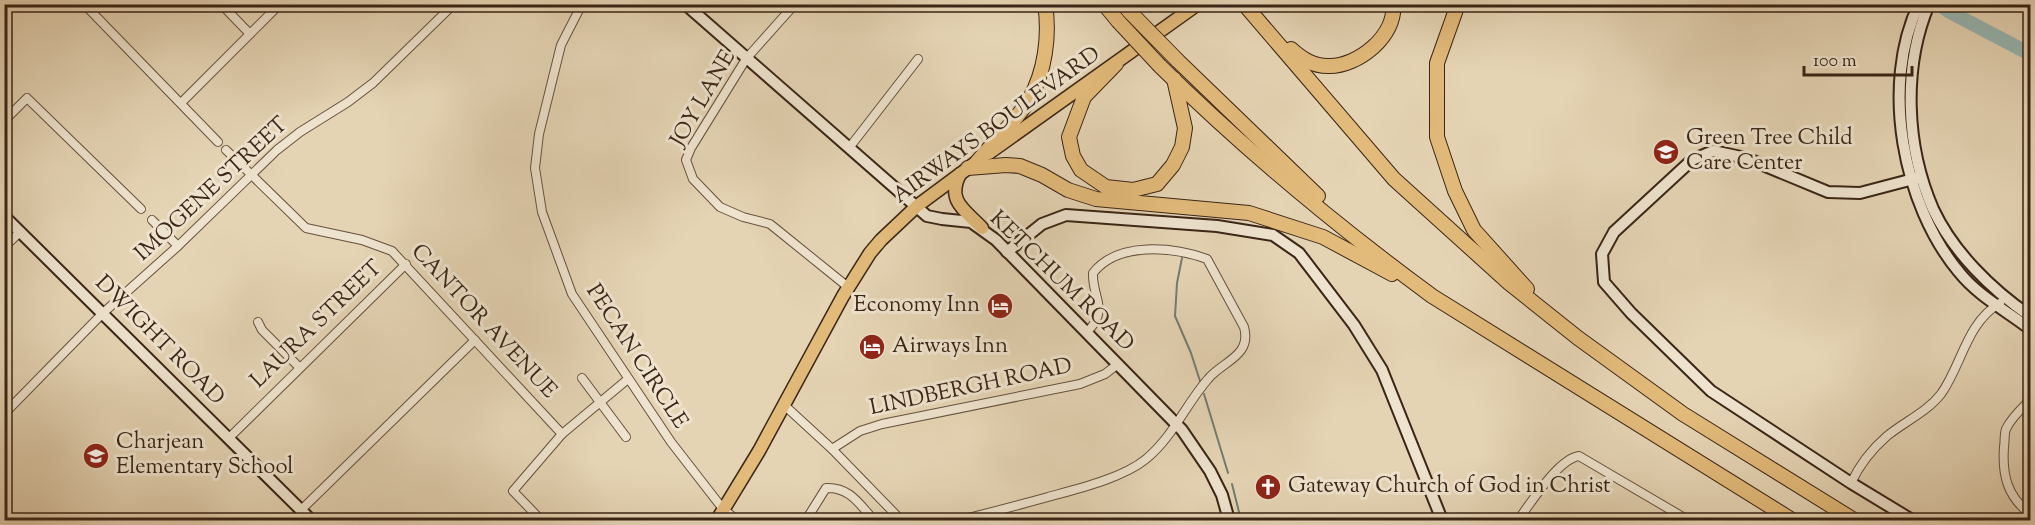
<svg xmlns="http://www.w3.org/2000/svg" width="2035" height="525" font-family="'Sorts Mill Goudy',serif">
<rect width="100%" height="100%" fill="#e5d4b4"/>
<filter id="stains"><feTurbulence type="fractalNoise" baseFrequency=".00333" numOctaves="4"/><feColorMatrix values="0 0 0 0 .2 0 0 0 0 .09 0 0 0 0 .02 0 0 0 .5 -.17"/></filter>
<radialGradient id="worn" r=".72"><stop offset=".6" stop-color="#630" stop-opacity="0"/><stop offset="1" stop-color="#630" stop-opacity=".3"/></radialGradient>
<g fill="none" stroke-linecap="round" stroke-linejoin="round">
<g stroke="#727d74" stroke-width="2">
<polyline points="1182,258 1177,283 1175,316 1191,353 1200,381"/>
<polyline points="1204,394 1228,473"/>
<polyline points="1232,484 1241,520"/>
</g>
<polyline stroke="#97b7b3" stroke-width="14" points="1939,4 1950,12 2030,54"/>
<g stroke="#65513e" stroke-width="10">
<g id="street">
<polyline points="84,4 218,142"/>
<polyline points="221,4 250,34"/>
<polyline points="582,4 561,45 539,134 535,168 542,212 572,294 671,442 723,509 737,520"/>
<polyline points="795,4 746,59 691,148 686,160 693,179 720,207 743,217 770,224 848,287"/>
<polyline points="181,103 280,4"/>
<polyline points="4,121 27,98 141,209"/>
<polyline points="849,148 918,59"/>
<polyline points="226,150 306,228 362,240 392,251 562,434"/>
<polyline points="152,220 178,246"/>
<polyline points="4,247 20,232"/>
<polyline points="258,322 262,330 299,367"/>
<polyline points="582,378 626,437"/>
<path d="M2030 400C2022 408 2011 418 2006 429 2004 434 2005 442 2004 447 2002 475 2007 496 2030 514"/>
<polyline points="783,404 832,449 901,520"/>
<polyline points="4,414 103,313 178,246 277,150 300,132 348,102 373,83 454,4"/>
<polyline points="229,438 406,264"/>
<polyline points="832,449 860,431 882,424 1080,384 1105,374 1118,364"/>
<path d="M1851 483C1859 466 1872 449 1887 436 1904 422 1927 412 1941 394 1962 365 1966 323 2000 303"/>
<polyline points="301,510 475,340"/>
<polyline points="541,520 513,491 562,434 628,379"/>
<path d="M806 520 826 488C850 487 859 504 874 520"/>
<path d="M960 520C989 513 1019 505 1048 497 1077 489 1123 478 1146 459 1173 437 1186 404 1208 379 1223 361 1252 356 1244 327L1207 259C1173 247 1118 241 1093 273 1092 299 1110 309 1087 332"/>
<path d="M1518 520C1531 503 1558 459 1579 456L1688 520"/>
</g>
</g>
<g stroke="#3a2516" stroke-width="14">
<g id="secondary">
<polyline points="685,4 927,216 942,219 971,222 996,240 1182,430 1210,471 1222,495 1229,520"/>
<path d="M1919 4C1880 85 1903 205 1959 272 1978 296 2007 311 2030 329"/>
<path d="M1929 4C1902 68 1906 147 1933 209 1953 252 1992 290 2030 316"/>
<polyline points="4,216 311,520"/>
<polyline points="1007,252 1042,224 1066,215 1217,226 1273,235 1299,253 1354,325 1382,370 1442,520"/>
<polyline points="1912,520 1851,483 1711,391 1631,313 1604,282 1602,254 1614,232 1692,160 1713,151 1746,158 1828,192 1860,193 1921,177"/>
</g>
</g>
<g stroke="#3a2516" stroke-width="15">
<g id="primary">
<polyline points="989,153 1198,4"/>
<path d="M960 174C946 201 965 210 982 228"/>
<polyline points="717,520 759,451 843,296 870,253 881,240 917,206 975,163"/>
</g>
</g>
<g stroke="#3a2516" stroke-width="16">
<g id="highway">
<polyline points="1104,4 1118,21"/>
<polyline points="1244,4 1394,179 1509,283 1578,338 1683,414 1854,520"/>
<polyline points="1458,4 1437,63 1437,137 1455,191 1474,230 1527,289"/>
<path d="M1291 49C1302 59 1313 66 1328 66 1358 67 1397 35 1393 4"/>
<polyline points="1177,60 1318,196"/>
<polyline points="1116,64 1084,97 1069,137 1073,156 1081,170 1106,187 1133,190 1157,184 1173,165 1182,147 1185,128 1174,79"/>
<path d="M1160 66C1244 149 1337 226 1432 296L1792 520"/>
<path d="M977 162C994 142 1015 122 1029 100 1045 72 1050 36 1045 4"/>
<polyline points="968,168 1006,165 1020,166 1042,175 1068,190 1096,199 1249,213 1323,237 1392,274"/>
</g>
</g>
<use href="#street" stroke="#eee3ce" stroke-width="8"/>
<use href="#secondary" stroke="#eee3ce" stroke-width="10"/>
<use href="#primary" stroke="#e2ba7a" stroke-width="12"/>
<use href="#highway" stroke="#e2ba7a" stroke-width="14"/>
<g stroke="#3a2516" stroke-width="16" stroke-linecap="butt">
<g id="highway-bridge">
<polyline points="1129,11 1177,60"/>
<polyline points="1118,21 1160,66"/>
</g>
</g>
<use href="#highway-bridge" stroke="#e2ba7a" stroke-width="14"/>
</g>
<defs>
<g id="school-disc" transform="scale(1.35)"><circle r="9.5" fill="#8f2418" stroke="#eee3ce"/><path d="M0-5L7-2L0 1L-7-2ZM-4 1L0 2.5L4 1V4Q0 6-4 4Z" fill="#fff"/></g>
<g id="hotel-disc" transform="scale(1.35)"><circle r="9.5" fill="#8f2418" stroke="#eee3ce"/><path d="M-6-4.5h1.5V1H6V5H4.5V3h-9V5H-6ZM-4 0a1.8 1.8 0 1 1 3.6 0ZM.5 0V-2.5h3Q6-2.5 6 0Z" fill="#fff"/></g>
<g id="church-disc" transform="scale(1.35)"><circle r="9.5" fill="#8f2418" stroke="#eee3ce"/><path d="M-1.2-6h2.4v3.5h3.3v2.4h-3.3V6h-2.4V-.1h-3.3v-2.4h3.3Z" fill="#fff"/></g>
</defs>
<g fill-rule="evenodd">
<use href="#school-disc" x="1666" y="152"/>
<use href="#hotel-disc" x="1000" y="306"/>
<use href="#hotel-disc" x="872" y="347"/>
<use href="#school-disc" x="96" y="456"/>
<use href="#church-disc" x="1268" y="487"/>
</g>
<g text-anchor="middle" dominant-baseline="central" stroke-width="6" stroke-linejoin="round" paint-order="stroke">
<g font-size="22" fill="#3a2516" stroke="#eee3ce">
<text transform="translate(704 99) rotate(-60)">JOY LANE</text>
<text transform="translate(997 126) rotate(-36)">AIRWAYS BOULEVARD</text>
<text transform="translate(212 190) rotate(-43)">IMOGENE STREET</text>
<text transform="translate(1061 282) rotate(44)">KETCHUM ROAD</text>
<text transform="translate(483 322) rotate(47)">CANTOR AVENUE</text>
<text transform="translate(317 325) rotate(-44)">LAURA STREET</text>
<text transform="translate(159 341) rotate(45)">DWIGHT ROAD</text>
<text transform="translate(636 357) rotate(57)">PECAN CIRCLE</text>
<text transform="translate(971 388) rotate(-12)">LINDBERGH ROAD</text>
</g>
<g font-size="22" fill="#3a2516" stroke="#eee3ce" text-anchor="start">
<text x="1686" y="139">Green Tree Child<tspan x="1686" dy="25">Care Center</tspan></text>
<text x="980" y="306" text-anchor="end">Economy Inn</text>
<text x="892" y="347">Airways Inn</text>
<text x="116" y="443">Charjean<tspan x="116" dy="25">Elementary School</tspan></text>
<text x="1288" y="487">Gateway Church of God in Christ</text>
</g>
</g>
<rect width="2035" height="525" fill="none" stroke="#e5d4b4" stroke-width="24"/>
<rect x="6" y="6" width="2023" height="513" fill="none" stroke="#3a2516" stroke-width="3"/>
<rect x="12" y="12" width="2011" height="501" fill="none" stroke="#3a2516" stroke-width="1.5"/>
<path d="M1804 66v9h108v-9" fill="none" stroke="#3a2516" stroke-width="3"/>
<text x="1813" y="66" font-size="18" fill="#3a2516" stroke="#eee3ce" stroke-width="4.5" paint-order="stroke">100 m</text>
<rect width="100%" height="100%" filter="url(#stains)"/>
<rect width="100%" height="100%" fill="url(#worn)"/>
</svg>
